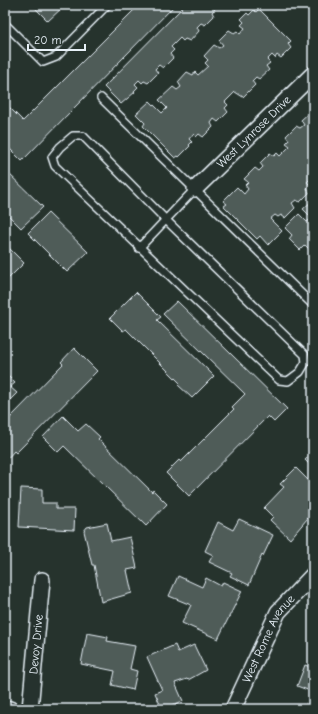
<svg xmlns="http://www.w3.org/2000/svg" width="318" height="714" font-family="'Comic Neue',sans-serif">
<rect width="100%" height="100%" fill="#26332d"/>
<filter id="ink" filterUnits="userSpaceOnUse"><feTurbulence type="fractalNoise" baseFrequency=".025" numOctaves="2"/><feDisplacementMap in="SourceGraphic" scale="8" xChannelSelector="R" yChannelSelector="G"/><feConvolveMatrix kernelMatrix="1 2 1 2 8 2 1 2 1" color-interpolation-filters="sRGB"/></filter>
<g filter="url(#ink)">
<g fill="#505c59" stroke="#e8f1f8">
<polygon points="32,5 62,5 64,6 48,21"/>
<polygon points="139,5 175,5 22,161 5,144 5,103 23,121"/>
<polygon points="185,5 212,5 215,9 212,12 214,16 205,25 201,23 197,27 199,31 190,41 185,39 183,41 180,38 171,47 174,50 170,54 173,58 163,68 159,65 155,69 158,73 148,83 144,81 142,83 139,80 135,84 138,87 134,91 135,92 121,104 104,87"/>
<polygon points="259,9 291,41 288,44 291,48 281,58 277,55 275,58 272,55 267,60 270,63 266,66 269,70 259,79 256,77 252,81 255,85 243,97 235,92 225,102 228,105 225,108 228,112 218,122 214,119 211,123 213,127 203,137 199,134 196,137 193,134 189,139 192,142 189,145 190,146 179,157 178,156 175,158 143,126 145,123 136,114 150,101 162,113 167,108 159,100 173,87 177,90 181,87 178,82 187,72 193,75 195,72 198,75 208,66 205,63 208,60 204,56 214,45 219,48 223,45 219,40 229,30 234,33 237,31 240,34 245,28 241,25 244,22 241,19 247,13 249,15 254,10 256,12"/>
<polygon points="311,111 313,113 313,176 307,182 310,185 307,188 309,193 300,202 296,200 292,203 295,208 285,218 281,215 278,217 275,215 270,219 282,231 268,245 260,236 257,239 224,206 227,204 223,201 237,187 244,194 248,189 245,185 248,182 244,179 255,168 259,171 263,167 260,163 270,153 274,156 277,153 280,156 290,146 286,143 289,140 286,136 296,126 300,128 304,125 301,120"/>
<polygon points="5,170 43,207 21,228 5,212"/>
<polygon points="313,200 313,253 305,245 300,250 289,239 292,235 285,228 299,214 307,222 312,218 303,209"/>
<polygon points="48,213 88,252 67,272 28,233"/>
<polygon points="5,244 24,263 5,282"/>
<polygon points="136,292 161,317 157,320 214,376 192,398 178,385 180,383 126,329 123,331 110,318"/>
<polygon points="177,301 287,409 274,422 268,416 189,496 166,473 179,460 181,462 234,409 232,407 245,394 163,314"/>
<polygon points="74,348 97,371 16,453 14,451 7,459 5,457 5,420 7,417 9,419 63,364 61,362"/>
<polygon points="5,373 15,383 10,387 17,393 5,405"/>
<polygon points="63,416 78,431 86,424 100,437 98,439 152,492 153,490 167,504 146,526 64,446 58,452 43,437"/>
<polygon points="313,452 313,468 305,460"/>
<polygon points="296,468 313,485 313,512 290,539 270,520 273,517 264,508 284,487 280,484"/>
<polygon points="21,488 42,489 42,503 56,503 56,509 75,509 74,530 19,527"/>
<polygon points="239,519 273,535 263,556 262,555 249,585 230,576 232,573 209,562 213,555 205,551 218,522 233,530"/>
<polygon points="107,523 111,541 130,537 137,568 127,570 132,593 101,602 94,565 92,565 84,531 87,527"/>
<polygon points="178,576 202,587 206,578 221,586 223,582 242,591 218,639 182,623 191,605 169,596"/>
<polygon points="87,633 108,637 107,641 135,646 130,669 137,671 133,690 112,685 115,671 81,664"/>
<polygon points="175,645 178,652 194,645 206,670 188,680 187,679 175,683 183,701 162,709 155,693 162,690 147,657"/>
<polygon points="305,665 313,668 313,692 297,686"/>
<polygon points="309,697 313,697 313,709 305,709"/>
</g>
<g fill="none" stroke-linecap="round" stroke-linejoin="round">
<g stroke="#e8f1f8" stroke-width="10">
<g id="service">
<polyline points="5,24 43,62 56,57 107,5"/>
<polyline points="101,98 313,305"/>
<polygon points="73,136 83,136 166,220 305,355 306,362 300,372 288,381 279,380 55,166 52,157 60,147"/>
<polyline points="139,248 195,189"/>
</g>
</g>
<g stroke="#e8f1f8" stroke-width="18">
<g id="minor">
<path id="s1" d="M195 189 313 74"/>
<polyline points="5,708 10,709"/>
<path id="s2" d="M30 709 42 580"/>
<path id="s3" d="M233 709 278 612 313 575"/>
</g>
</g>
<use href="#service" stroke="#26332d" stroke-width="7"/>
<use href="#minor" stroke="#26332d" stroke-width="15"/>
</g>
</g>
<g text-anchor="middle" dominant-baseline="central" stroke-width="3" stroke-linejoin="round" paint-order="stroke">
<g font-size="12" fill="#e8f1f8" stroke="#26332d">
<text stroke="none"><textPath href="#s1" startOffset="82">West Lynrose Drive</textPath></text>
<text stroke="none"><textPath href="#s3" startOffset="79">West Rome Avenue</textPath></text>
<text stroke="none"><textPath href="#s2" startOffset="65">Devoy Drive</textPath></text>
</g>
</g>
<rect width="318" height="714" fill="none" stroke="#26332d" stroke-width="20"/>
<rect x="10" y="10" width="298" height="694" fill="none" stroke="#e8f1f8" stroke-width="1.5" filter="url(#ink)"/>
<path d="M28 44v6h57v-6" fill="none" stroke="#e8f1f8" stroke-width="2"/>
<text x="34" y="44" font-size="12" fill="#e8f1f8" stroke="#26332d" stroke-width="3" paint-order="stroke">20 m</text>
</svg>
